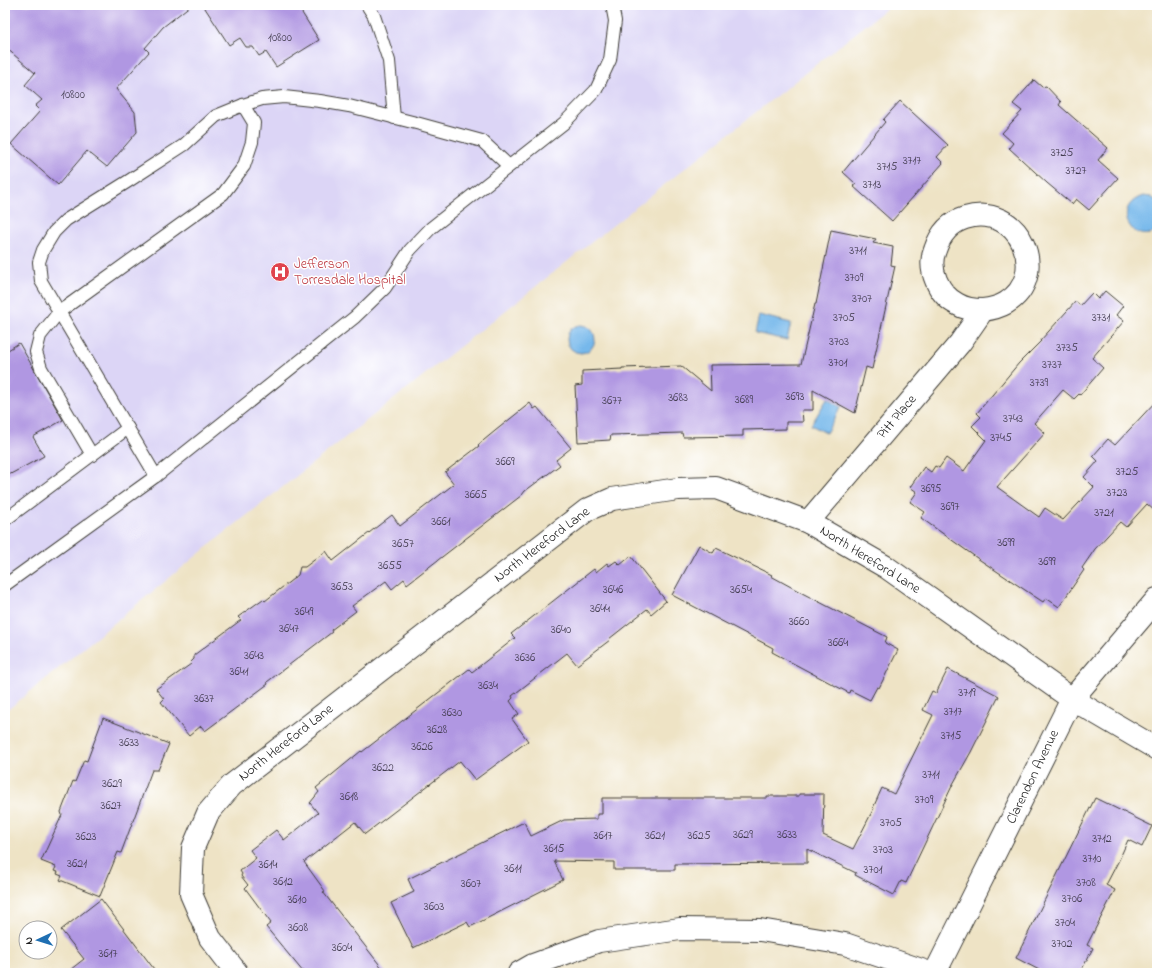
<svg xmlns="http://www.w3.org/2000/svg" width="1162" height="978" font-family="'Indie Flower',sans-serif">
<rect width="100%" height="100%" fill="#fff"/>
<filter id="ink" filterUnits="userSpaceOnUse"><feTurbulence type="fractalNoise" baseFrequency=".025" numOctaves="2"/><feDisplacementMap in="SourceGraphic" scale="8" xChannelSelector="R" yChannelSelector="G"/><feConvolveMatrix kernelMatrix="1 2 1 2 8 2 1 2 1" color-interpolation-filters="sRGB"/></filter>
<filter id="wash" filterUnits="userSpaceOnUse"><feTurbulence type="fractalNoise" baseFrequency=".012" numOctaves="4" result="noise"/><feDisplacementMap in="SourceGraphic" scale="16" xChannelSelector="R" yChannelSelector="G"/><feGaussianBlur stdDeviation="0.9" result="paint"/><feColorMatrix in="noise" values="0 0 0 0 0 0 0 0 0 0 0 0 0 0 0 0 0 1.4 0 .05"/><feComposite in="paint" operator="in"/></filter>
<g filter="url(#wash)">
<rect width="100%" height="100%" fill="#eee3c5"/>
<polygon fill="#dcd5f6" points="5,5 891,5 217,539 5,712"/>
<g fill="#76b8eb" stroke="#496a84">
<path d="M1143 196 1151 197 1157 201V230C1134 248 1109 207 1143 196Z"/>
<polygon points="759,315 791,323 787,340 755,333"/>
<circle cx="581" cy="339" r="14"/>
<polygon points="827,399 841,407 826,433 811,425"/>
</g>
<g id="blocks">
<g fill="#b097e2">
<polygon points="5,5 191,5 163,27 145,48 149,52 116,89 135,112 137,132 107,167 87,151 58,185 11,144 40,111 35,106 42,100 25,85 35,73 5,47"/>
<polygon points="203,5 297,5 319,40 276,67 266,52 259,56 253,47 246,47 240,38 229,45"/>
<polygon points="1034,80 1042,87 1046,86 1061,102 1059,105 1108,148 1098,160 1118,178 1089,210 1076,199 1072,204 1047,183 1009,148 1013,143 1002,133 1022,111 1013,104"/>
<polygon points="900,101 948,145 937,157 943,163 892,221 853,186 856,184 843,172 885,122 883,120"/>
<polygon points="831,230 876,239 873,243 893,247 891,265 895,266 875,355 872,369 866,367 855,413 813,390 813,410 802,410 803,422 786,422 786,429 743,430 743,436 683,437 682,433 611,435 610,440 578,442 575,386 582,385 582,371 622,369 622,368 681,366 711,391 710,365 801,364 815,304 816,304"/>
<polygon points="1105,291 1123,306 1116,315 1124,321 1092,358 1103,368 1080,395 1079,394 1074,399 1063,390 1034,423 1045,433 997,487 1039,517 1045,508 1063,520 1094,487 1084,477 1098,461 1093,456 1108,439 1115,445 1157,400 1157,513 1147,504 1126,527 1120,522 1095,549 1082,568 1084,570 1059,607 1046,598 1043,602 977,558 921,518 925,512 910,502 917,492 910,487 924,467 931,472 935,466 939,468 946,458 964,471 986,440 972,426 981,417 977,413 1019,363 1041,341 1040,341 1076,301 1080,306 1092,293 1098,299"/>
<polygon points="19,343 63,420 33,437 44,456 5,477 5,352"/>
<polygon points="530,403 534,409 537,407 571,448 556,460 560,465 525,491 522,495 407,584 404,579 392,589 386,581 352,606 356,611 331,630 332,632 267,682 268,684 205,731 201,726 189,736 161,702 164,699 156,689 191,664 190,663 194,659 194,655 241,620 238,617 263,599 265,601 298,575 300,567 305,567 326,551 333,561 392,515 400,526 454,484 445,472 479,446 478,445 495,431"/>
<polygon points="699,545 713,553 716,548 772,575 771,576 802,593 887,637 885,643 898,650 879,688 877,687 870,700 850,690 849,693 772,652 773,648 672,595"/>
<polygon points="631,556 666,601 651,614 647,609 609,639 610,640 577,665 567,653 512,696 513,698 510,701 519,714 512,719 528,741 475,780 460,761 365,834 355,822 304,862 325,891 323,892 386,973 304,973 266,927 271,923 245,888 248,885 241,876 242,874 240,871 256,858 250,850 276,830 284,840 318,813 310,803 319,792 316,788 361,751 362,752 469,669 472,672 515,638 511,634 594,569 596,572 607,563 609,566 616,561 620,565"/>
<polygon points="948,669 999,696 971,752 953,784 906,883 901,881 894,895 855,875 856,873 807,849 807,863 675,864 675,870 614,870 614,862 554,861 563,880 470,927 467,922 413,948 391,903 414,892 408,879 524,822 531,836 564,820 597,819 597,814 602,814 602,798 767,798 767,796 799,796 799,794 824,794 823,835 853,849 874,808 873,808 882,788 894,794 933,715 923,710 932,691 936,693"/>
<polygon points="103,718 169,744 158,770 152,770 121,853 118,852 100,896 60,880 62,876 57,874 58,872 54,871 56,867 41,861 62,815 61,812 73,781 75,782 84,760 87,761"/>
<polygon points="1095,798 1152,826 1142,847 1128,840 1119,860 1106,885 1115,890 1087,945 1093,948 1080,973 1045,973 1016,958"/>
<polygon points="101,899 123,928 157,973 66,973 84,959 61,930"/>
</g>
</g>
</g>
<g filter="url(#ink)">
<use href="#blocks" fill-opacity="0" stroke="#3c3a35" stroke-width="1"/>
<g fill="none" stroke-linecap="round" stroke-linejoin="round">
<g stroke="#3c3a35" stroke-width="14">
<g id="lane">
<polyline points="367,5 374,16 389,61 394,118"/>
<polyline points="92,455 41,368 36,352 40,336 59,312 223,194 244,166 252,142 254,123 243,105"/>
<polyline points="156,476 41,281 39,262 43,250 54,232 66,220 127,182 184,145 216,116 243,105 262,99 284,97 320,101 349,106 420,124 482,141 509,166"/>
<polyline points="5,520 128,428"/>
<polyline points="5,585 156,476 355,317 385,288 410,250 431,228 564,123 596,90 610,60 615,21 612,5"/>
</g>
</g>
<g stroke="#3c3a35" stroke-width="24">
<g id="street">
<path d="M808 522 960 343 983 310C991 309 999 307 1006 303 1051 276 1020 201 965 218 949 223 940 235 935 250 927 269 939 295 957 304 965 309 974 310 983 310"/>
<polyline points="237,973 210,938 191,894 193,848 208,813 232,785 587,510 612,499 678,489 716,488 808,522 886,567 1072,699 1157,749"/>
<polyline points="519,973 533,965 599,941 680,929 760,930 845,944 930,973"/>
<polyline points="935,973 1072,699 1157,599"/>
</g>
</g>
<use href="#lane" stroke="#fff" stroke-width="12"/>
<use href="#street" stroke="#fff" stroke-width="22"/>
</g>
</g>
<defs>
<g id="hospital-disc" transform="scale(1)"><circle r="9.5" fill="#e0444e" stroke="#fff"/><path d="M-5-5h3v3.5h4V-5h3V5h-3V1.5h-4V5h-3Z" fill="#fff"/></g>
</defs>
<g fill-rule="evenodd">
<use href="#hospital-disc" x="280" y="272"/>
</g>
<g text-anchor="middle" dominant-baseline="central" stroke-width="3" stroke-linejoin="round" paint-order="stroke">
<g font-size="12" fill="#413b4e">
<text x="280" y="38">10800</text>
<text x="73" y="95">10800</text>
<text x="1062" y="153">3725</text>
<text x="912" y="161">3717</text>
<text x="887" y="167">3715</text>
<text x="1076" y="171">3727</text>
<text x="872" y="185">3713</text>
<text x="858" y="251">3711</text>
<text x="854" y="278">3709</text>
<text x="862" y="299">3707</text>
<text x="844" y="318">3705</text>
<text x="1101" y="318">3731</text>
<text x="839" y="342">3703</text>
<text x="1067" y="348">3735</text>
<text x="838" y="363">3701</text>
<text x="1052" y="365">3737</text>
<text x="1039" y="383">3739</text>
<text x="795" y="397">3693</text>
<text x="678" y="398">3683</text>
<text x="744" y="400">3689</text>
<text x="612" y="401">3677</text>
<text x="1013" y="419">3743</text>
<text x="1001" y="438">3745</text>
<text x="505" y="462">3669</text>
<text x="1127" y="472">3725</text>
<text x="931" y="489">3695</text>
<text x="1117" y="493">3723</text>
<text x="476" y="495">3665</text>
<text x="950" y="507">3697</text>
<text x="1104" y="513">3721</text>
<text x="441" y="522">3661</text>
<text x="1006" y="543">3699</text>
<text x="403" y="544">3657</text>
<text x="1047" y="562">3699</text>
<text x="390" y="566">3655</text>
<text x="342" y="587">3653</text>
<text x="613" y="590">3646</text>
<text x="741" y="590">3654</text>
<text x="600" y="609">3644</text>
<text x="304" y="612">3649</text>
<text x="799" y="622">3660</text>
<text x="289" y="629">3647</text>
<text x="561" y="630">3640</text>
<text x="838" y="643">3664</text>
<text x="254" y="656">3643</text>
<text x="525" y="658">3636</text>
<text x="239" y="672">3641</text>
<text x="488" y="686">3634</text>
<text x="967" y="693">3719</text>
<text x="204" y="699">3637</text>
<text x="953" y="712">3717</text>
<text x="452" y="713">3630</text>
<text x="437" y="730">3628</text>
<text x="951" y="736">3715</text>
<text x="129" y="743">3633</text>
<text x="422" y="747">3626</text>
<text x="383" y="768">3622</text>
<text x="931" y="775">3711</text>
<text x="112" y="784">3629</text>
<text x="349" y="797">3618</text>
<text x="924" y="800">3709</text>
<text x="111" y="806">3627</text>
<text x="891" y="823">3705</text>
<text x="743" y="835">3629</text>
<text x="787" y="835">3633</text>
<text x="603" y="836">3617</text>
<text x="655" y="836">3621</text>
<text x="699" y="836">3625</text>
<text x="86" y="837">3623</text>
<text x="1102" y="839">3712</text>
<text x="554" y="849">3615</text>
<text x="883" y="850">3703</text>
<text x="1092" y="859">3710</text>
<text x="77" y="864">3621</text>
<text x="268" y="865">3614</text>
<text x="513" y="869">3611</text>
<text x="873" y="870">3701</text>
<text x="283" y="882">3612</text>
<text x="1086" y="883">3708</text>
<text x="471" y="884">3607</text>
<text x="1072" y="899">3706</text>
<text x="297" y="900">3610</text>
<text x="434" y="907">3603</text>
<text x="1065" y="923">3704</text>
<text x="298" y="928">3608</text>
<text x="1062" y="944">3702</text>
<text x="342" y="948">3604</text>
<text x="108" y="954">3617</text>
</g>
<g font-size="14" fill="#be3a42" stroke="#fff" text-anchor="start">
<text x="294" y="264">Jefferson<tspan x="294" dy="16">Torresdale Hospital</tspan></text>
</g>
<g font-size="14" fill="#1c1c1c" stroke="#fff">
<text transform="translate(897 417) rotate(-50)">Pitt Place</text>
<text transform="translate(542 545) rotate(-37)">North Hereford Lane</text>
<text transform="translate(870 560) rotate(32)">North Hereford Lane</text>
<text transform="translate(286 743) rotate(-38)">North Hereford Lane</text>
<text transform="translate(1033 777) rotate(-64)">Clarendon Avenue</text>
</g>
</g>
<rect width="1162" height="978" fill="none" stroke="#fff" stroke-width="20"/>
<g transform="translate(38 940) rotate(266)"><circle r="19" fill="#ffffff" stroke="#a4a4a4"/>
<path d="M0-3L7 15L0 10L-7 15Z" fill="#1f6fb2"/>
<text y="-6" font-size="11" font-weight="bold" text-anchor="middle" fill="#1c1c1c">N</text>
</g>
</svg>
